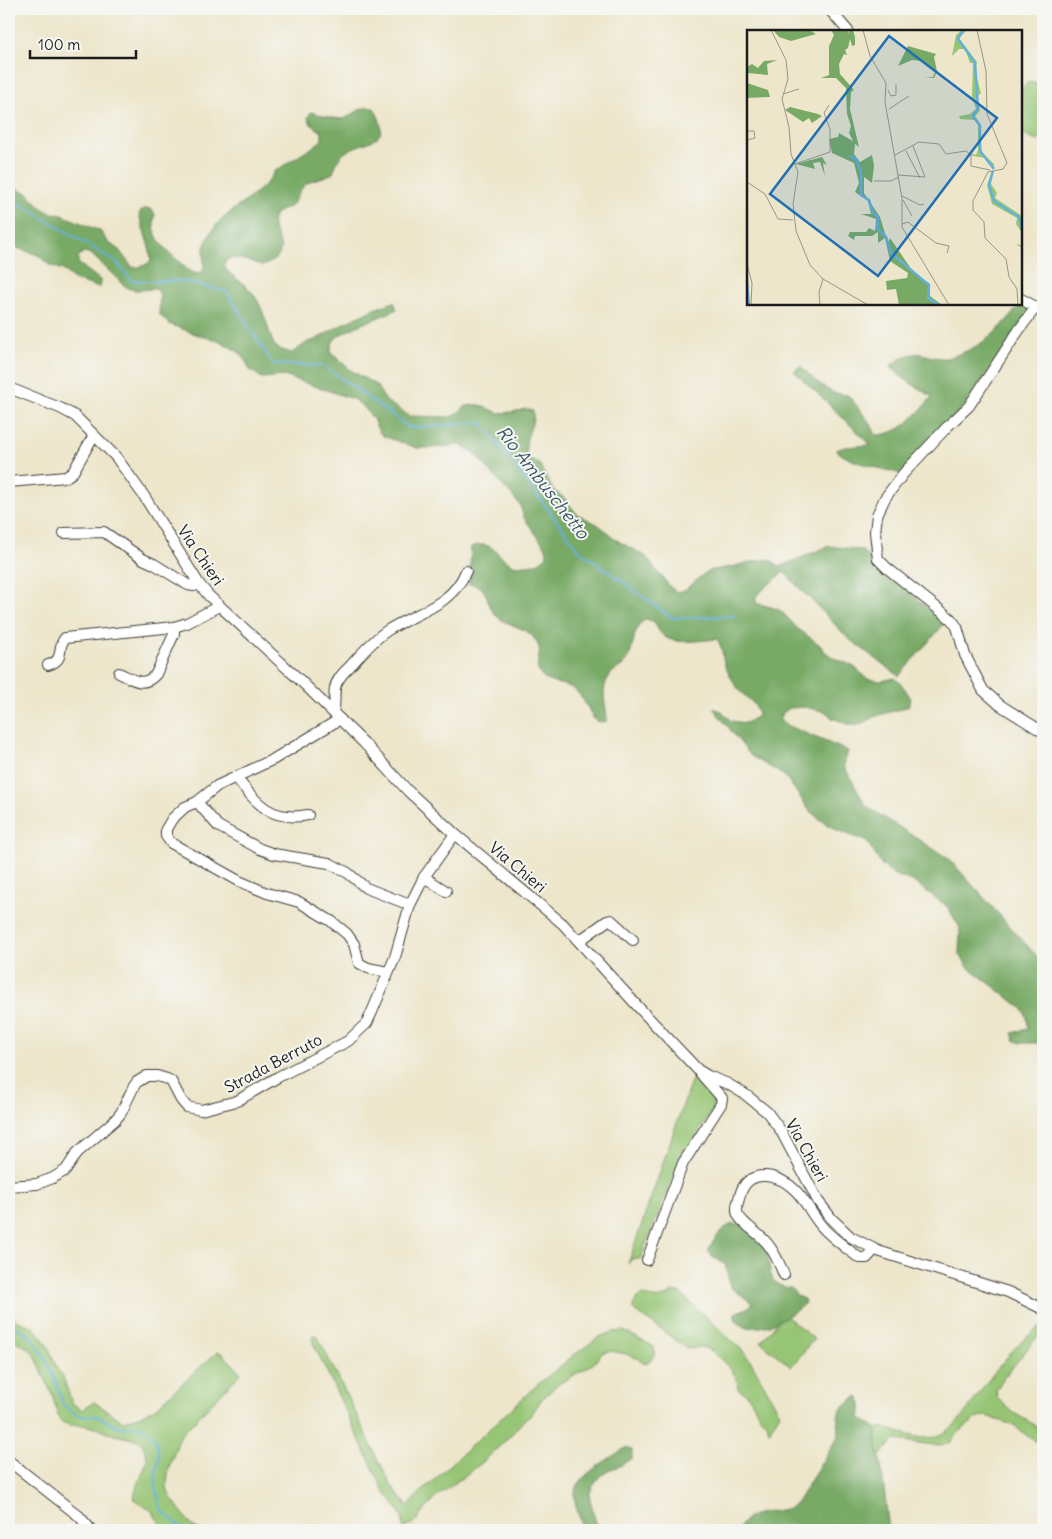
<svg xmlns="http://www.w3.org/2000/svg" width="1052" height="1539" font-family="Delius,sans-serif">
<rect width="100%" height="100%" fill="#f6f6f2"/>
<filter id="ink" filterUnits="userSpaceOnUse"><feTurbulence type="fractalNoise" baseFrequency=".02" numOctaves="2"/><feDisplacementMap in="SourceGraphic" scale="10" xChannelSelector="R" yChannelSelector="G"/><feConvolveMatrix kernelMatrix="1 2 1 2 8 2 1 2 1" color-interpolation-filters="sRGB"/></filter>
<filter id="wash" filterUnits="userSpaceOnUse"><feTurbulence type="fractalNoise" baseFrequency=".0096" numOctaves="4" result="noise"/><feDisplacementMap in="SourceGraphic" scale="20" xChannelSelector="R" yChannelSelector="G"/><feGaussianBlur stdDeviation="1.12" result="paint"/><feColorMatrix in="noise" values="0 0 0 0 0 0 0 0 0 0 0 0 0 0 0 0 0 1.4 0 .05"/><feComposite in="paint" operator="in"/></filter>
<g filter="url(#wash)">
<rect width="100%" height="100%" fill="#ede6cb"/>
<g fill="#96c574" stroke="#597048">
<polygon points="1028,82 1034,82 1043,86 1043,137 1037,141 1021,134 1021,89"/>
<path d="M693 1076C704 1084 718 1093 714 1108L679 1163 640 1259H632L628 1264Z"/>
<path d="M672 1292H679L742 1350 750 1360 780 1413 769 1432 767 1422C756 1417 756 1404 748 1396 746 1393 742 1391 738 1389L737 1379 730 1368 712 1351 702 1347 688 1349 632 1309 636 1300 641 1295C653 1298 661 1302 672 1292Z"/>
<path d="M9 1301 12 1316 17 1321 32 1326 41 1336 49 1348 57 1369 62 1374 72 1403 82 1410 94 1402 123 1421 144 1414 158 1406 217 1352 223 1354 241 1373 180 1436 169 1468 167 1482V1489L170 1496 191 1525 198 1529 203 1530H164L151 1510 134 1499 135 1492 146 1464 147 1457 143 1445 138 1440 114 1435 96 1428 82 1425H69L62 1422 58 1417 53 1397 35 1355C28 1346 16 1343 9 1335Z"/>
<polygon points="784,1314 814,1339 791,1367 761,1342"/>
<path d="M1043 1326 1042 1331 1002 1380 996 1391 998 1399 1014 1413 1040 1428 1043 1434V1441H1036L1030 1438 1013 1425 986 1416 978 1417 957 1434 949 1444C931 1447 912 1441 894 1440L879 1457 876 1443 877 1429 881 1427C895 1430 916 1439 930 1438 957 1435 975 1396 991 1377 1005 1359 1023 1336 1043 1326Z"/>
<path d="M624 1331 654 1347C656 1356 653 1359 644 1364L639 1359 626 1354 610 1351 602 1353 593 1364 557 1385 542 1399 530 1416 524 1420 509 1437 483 1462 436 1497 415 1522 403 1529C405 1515 393 1503 385 1493L313 1343 312 1336 317 1335 391 1485 408 1506 421 1492 536 1386 574 1355 599 1337 613 1332Z"/>
</g>
<g fill="#78aa66" stroke="#4a6341">
<path d="M367 107 374 108C396 148 362 137 342 155 337 160 335 167 333 173 323 179 310 178 302 188 297 193 297 200 292 205 287 209 280 209 275 215 263 231 302 252 262 266 251 261 238 257 227 259L224 266C231 277 242 281 250 290 263 303 267 328 274 345L279 349 292 353 308 342 315 340 345 323 374 309 394 302 397 309 391 312C378 318 346 329 336 338 332 342 331 347 331 353L352 371 376 385 386 401 409 416 449 417 455 415 466 406 473 405H480L499 413 512 412 526 409 533 411C536 427 519 441 529 459L535 461 540 465 553 490 564 498 577 514 597 524 609 533 613 538 645 556 671 588 677 592 685 590 705 573 712 570 732 567 746 563 770 559 779 567 829 546 861 550 945 623 899 676 849 639 784 572 767 586 756 596V603L778 609 783 613 797 628 820 645 824 651 834 658 853 666 868 679 881 681 895 678C902 684 907 691 911 699L908 706 901 709 879 715 859 725H851L832 718 826 712 805 707 789 708 783 713 779 719 788 726 848 751 844 766 866 806 949 859 1043 963V1043H1021L1015 1041 1012 1033 1028 1029 1027 1017 1022 1008 968 967 959 953 960 928 947 906 912 881 892 874 882 865 867 842 837 830 819 819 809 810 785 776 751 756 713 708 722 711 731 721 746 723 758 716C758 701 744 699 737 687 733 681 728 673 725 666 722 657 723 648 717 639 703 640 676 645 665 637 659 633 657 626 653 621L646 619C632 628 635 644 629 657 623 671 610 666 605 686 602 698 607 709 607 721 594 724 593 718 588 708 585 703 581 696 577 692 568 681 548 687 540 674 533 665 543 654 538 645 530 625 506 628 495 614 485 603 490 585 469 584L471 547C493 539 495 555 512 564 516 567 522 565 527 565 536 564 541 562 547 555L546 548 524 518 520 505 473 452 460 445 431 448H417L383 436 379 432 373 419 364 407 353 399 284 376 262 378 250 370 244 358 239 352 218 340 204 337 169 324 159 314 160 295 157 289 135 290 127 288 91 254 84 252 78 256V263L100 280V287L94 286 75 280 63 270 49 265 38 255 17 248 9 241V181L21 191 28 193 42 208 48 212 62 215 100 231 108 242 119 250 132 267C140 268 144 266 151 261 150 244 142 229 139 213L144 209H151L155 214C149 242 171 252 188 270L194 273 201 274 204 268V247L210 234 218 223 234 209 246 201 267 183 275 171 310 149 322 140V132L311 124 308 118 311 112C319 114 338 121 346 118 353 114 359 109 367 107Z"/>
<path d="M1019 305 1032 309 966 404 901 474C880 467 852 465 836 450L845 447 871 445 794 371 800 366 821 385 833 393 848 395 871 424 876 435C901 435 916 415 932 397L900 376 890 366C900 359 909 352 922 354 928 355 934 358 941 358 947 359 953 356 959 354 985 345 1003 327 1019 305Z"/>
<path d="M732 1224C740 1224 744 1227 750 1232 755 1237 764 1243 766 1249 772 1267 765 1286 791 1288L797 1296 804 1299 805 1303C795 1312 782 1320 769 1325 757 1329 733 1330 735 1313L749 1307 752 1303 730 1287 725 1263 712 1257 708 1252C712 1241 722 1228 732 1224Z"/>
<path d="M858 1396C862 1404 862 1409 860 1417 865 1423 872 1424 877 1429V1443L881 1464 889 1530H738C745 1511 768 1513 785 1509 789 1508 793 1505 796 1504L838 1436C840 1427 837 1423 838 1416 839 1408 851 1400 858 1396Z"/>
<path d="M625 1448 632 1450V1458L620 1466 613 1468 602 1475 593 1486 590 1493V1500L598 1530H584C580 1521 573 1501 575 1492 579 1474 611 1458 625 1448Z"/>
</g>
<g fill="none" stroke-linecap="round" stroke-linejoin="round">
<g stroke="#64b0dd" stroke-width="2">
<polyline points="9,203 22,205 116,262 132,281 181,281 227,292 273,364 324,366 410,428 481,422 579,550 672,618 735,616"/>
<polyline points="9,1320 14,1326 30,1336 42,1352 56,1382 63,1405 79,1416 97,1416 119,1427 140,1426 155,1438 159,1455 155,1481 161,1510 184,1530"/>
</g>
</g>
</g>
<g filter="url(#ink)">
<g fill="none" stroke-linecap="round" stroke-linejoin="round">
<g stroke="#3b3a36" stroke-width="12">
<g id="minor">
<polyline points="829,9 848,31"/>
<polyline points="1021,299 1043,311"/>
<polyline points="1036,307 1019,330 969,406 947,427 903,474 885,498 877,515 875,532 878,559 887,568 951,619 957,627 965,655 983,690 1000,705 1043,732"/>
<polyline points="9,388 60,408 75,416 116,457 144,496 199,584 209,596 303,683 364,743 408,791 455,834 563,924 642,1011 698,1070 708,1076 728,1084 746,1095 767,1112 781,1131 818,1201 831,1218 851,1237 878,1251 1008,1292 1043,1309"/>
<polyline points="9,482 66,477 73,472 94,435"/>
<polyline points="64,533 104,532 143,559 154,564 188,585 194,586 199,584"/>
<path d="M48 665C66 660 56 648 65 638L174 627 187 623 219 606"/>
<path d="M119 673C134 680 144 688 156 674L174 634V627"/>
<path d="M333 712C337 701 331 689 339 679 342 673 348 669 352 664 363 652 374 639 388 630 417 612 452 606 466 571"/>
<polyline points="340,719 274,759 217,786 197,802 185,807 172,819 166,829 166,836 171,843 239,881 267,893 299,902 331,921 347,934 354,944 359,963 368,968 388,972"/>
<path d="M236 777C256 804 272 822 308 815"/>
<polyline points="197,802 218,826 260,849 274,854 329,863 348,873 366,888 410,905"/>
<polyline points="424,877 446,891"/>
<polyline points="579,941 607,921 611,920 633,940"/>
<polyline points="9,1186 37,1184 53,1178 66,1170 77,1153 115,1120 121,1113 134,1086 137,1082 147,1076 157,1076 167,1079 171,1081 181,1100 187,1107 201,1110 237,1101 278,1077 348,1041 367,1023 372,1012 395,957 410,905 424,877 455,834"/>
<polyline points="647,1260 683,1163 721,1104 722,1098 700,1073"/>
<path d="M784 1275C779 1262 773 1248 763 1239 755 1231 743 1224 738 1215 735 1208 739 1199 741 1192 750 1167 780 1175 795 1190 807 1202 813 1218 825 1230 835 1240 846 1248 858 1257L860 1258H867L874 1250"/>
<polyline points="9,1461 79,1516 91,1530"/>
</g>
</g>
<use href="#minor" stroke="#fff" stroke-width="10"/>
</g>
</g>
<g text-anchor="middle" dominant-baseline="central" stroke-width="4" stroke-linejoin="round" paint-order="stroke">
<g font-size="16" fill="#1c1c1c" stroke="#f6f6f2">
<text transform="translate(201 555) rotate(56)">Via Chieri</text>
<text transform="translate(518 867) rotate(40)">Via Chieri</text>
<text transform="translate(273 1063) rotate(-28)">Strada Berruto</text>
<text transform="translate(807 1150) rotate(61)">Via Chieri</text>
</g>
<g font-size="18" font-style="italic" fill="#395769" stroke="#f6f6f2">
<text transform="translate(543 482) rotate(52)">Rio Ambuschetto</text>
</g>
</g>
<g transform="translate(747 30)">
<rect width="275" height="275" fill="#ede6cb"/>
<path d="M215 0H220L212 8 230 32 228 41 234 63 230 67 233 81 228 86 234 95 232 104 235 122 247 134V139L239 128 226 126 222 123 229 125 231 120V94L228 90 213 89 212 86 223 84 229 79 225 67 226 33H223L218 19H212L205 26 209 5ZM245 141 244 154 250 163 248 168 275 186V218L269 214 274 215 275 203 269 194 270 188 245 174 240 155Z" fill="#96c574"/>
<path d="M26 0H62L69 4 44 11 32 7ZM84 0H101L102 4V0H106L108 7V15L105 16 103 9 101 18 98 20 100 25 97 24 92 34 93 44 107 60 104 62 103 79 112 117 108 114 107 124 113 132 125 125 127 135 125 153 117 147V163L133 187 141 213 143 208 167 243 183 254V266L195 275H152L149 259 140 260 139 251 160 248 161 243 143 231 138 208 131 213V202L125 206H108L107 210 101 206 103 202H119L122 198 128 201 129 189 114 184H124L121 171 108 162 112 153 107 133 85 123 82 109 91 107 92 103 106 111 102 103 104 96 100 84 99 58 89 48H74L82 45V16L87 5ZM161 16 189 24 187 27 190 41 187 48H178L186 47 188 42 175 31 165 30 151 36ZM30 30 20 34 21 45 0 43V37L5 34 11 38 17 31ZM0 53 21 60 23 67 0 68ZM43 77 71 84 75 86 65 93 62 88 56 92 38 80ZM75 127 80 135 76 133 78 146 73 132 66 133 68 139 49 134Z" fill="#78aa66"/>
<path fill="none" stroke="#64b0dd" stroke-width="2.5" d="M216 0 211 9 228 33 231 78 226 86 233 96V121L247 139M103 126 110 130 114 144V165L122 170 126 183 131 187 130 198 139 207 144 223 182 255 181 268 192 275M246 141 242 155 247 171 272 187 275 199M0 251 2 275"/>
<path fill="none" stroke="#999585" stroke-width="1" d="M24 0 39 30 41 49 35 69 42 97 44 124 51 142 46 174 49 201 63 235 76 249 121 275M116 0 123 26 139 53 138 72 155 168V197L202 275M230 0 239 41 240 84 260 133 256 139 241 142 226 171V180L237 192 238 208 259 229 262 247 270 259 271 275M141 60 144 66 149 65V54M36 64 52 59M142 79 162 66M0 101H7L8 108 0 110M159 121 173 148M148 125 172 112 192 114 199 124 219 121 224 125V136L243 140M48 134 83 122V99L77 83 82 75M151 145 178 147 166 116M127 151H144L152 147M0 152 18 164 31 189 46 190M155 166 173 175 177 174M156 170 165 186M155 194 161 192 189 213 202 216 200 223M0 234 5 253 4 275M73 275 72 262 76 249"/>
<path fill="#1f6fb2" fill-opacity="0.15" stroke="#1f6fb2" stroke-width="2.5" d="M142 6 250 88 131 246 23 164Z"/>
<rect width="275" height="275" fill="none" stroke="#1c1c1c" stroke-width="2.5"/>
</g>
<rect width="1052" height="1539" fill="none" stroke="#f6f6f2" stroke-width="30"/>
<path d="M30 50v8h106v-8" fill="none" stroke="#1c1c1c" stroke-width="2.5"/>
<text x="38" y="50" font-size="15" fill="#1c1c1c" stroke="#f6f6f2" stroke-width="4" paint-order="stroke">100 m</text>
</svg>
